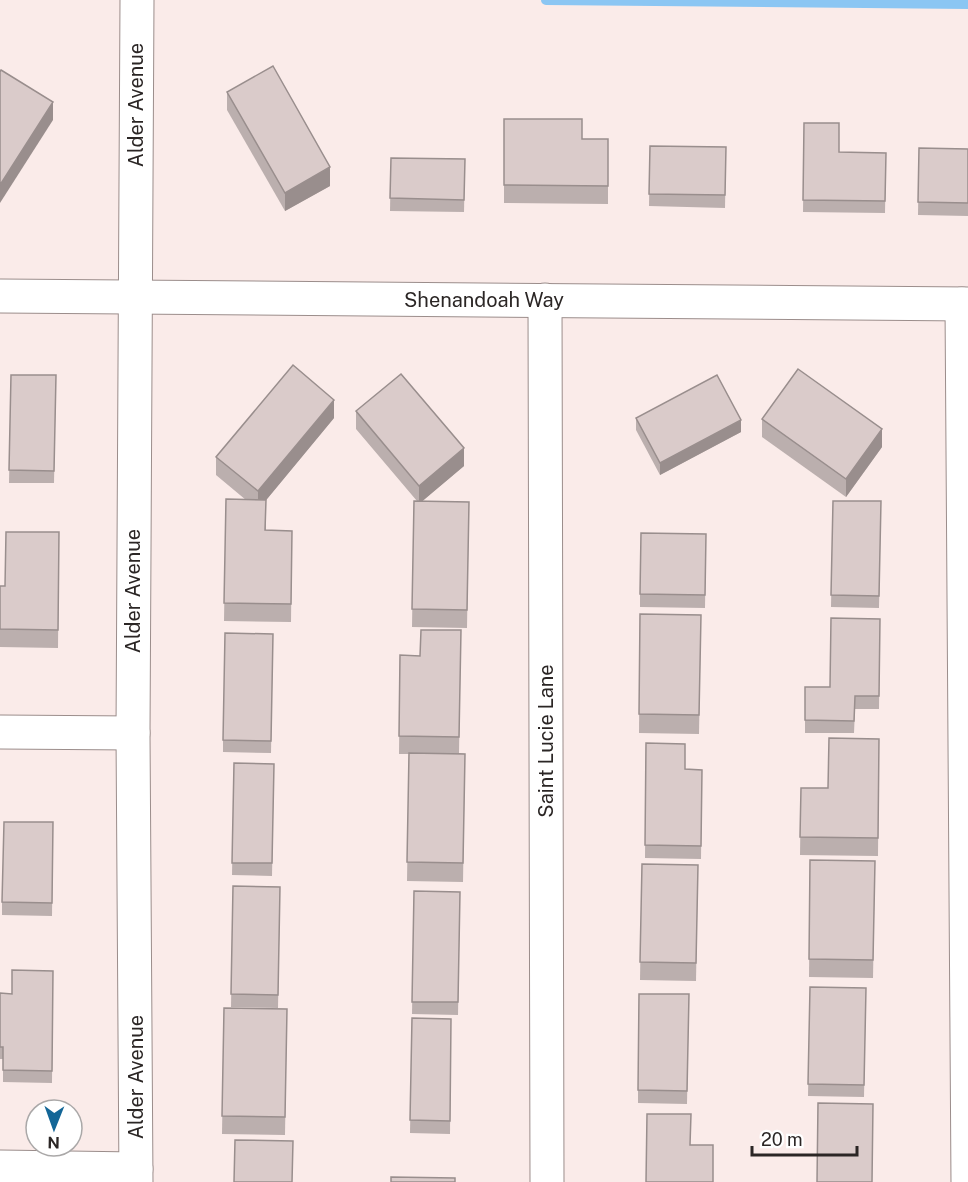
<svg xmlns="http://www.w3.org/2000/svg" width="968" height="1182" font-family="'Public Sans',sans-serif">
<rect width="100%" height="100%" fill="#faebe9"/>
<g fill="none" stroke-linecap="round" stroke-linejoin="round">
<polyline stroke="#8bc6f3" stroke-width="10" points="546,0 968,4"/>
<g stroke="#9b8d8b" stroke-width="35">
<g id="minor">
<polyline points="0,296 968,304"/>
<polyline points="545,300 547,1182"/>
<polyline points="962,304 968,1182"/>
<polyline points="0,732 133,733"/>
<polyline points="0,1167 136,1169"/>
<polyline points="136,1182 133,733 137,0"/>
</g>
</g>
<use href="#minor" stroke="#fff" stroke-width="33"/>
</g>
<g fill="#bbafae">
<polygon points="227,92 330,186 285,211 227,110"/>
<polygon points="504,119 582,139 608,139 608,204 504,203"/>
<polygon points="804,123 839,152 886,153 885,213 803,212"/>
<polygon points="650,146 726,147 725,208 649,206"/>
<polygon points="919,148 968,149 968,216 918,215"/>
<polygon points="391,158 465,159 464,212 390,211"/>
<polygon points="11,375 56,375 54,483 9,483"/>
<polygon points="356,411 464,466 422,501 469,502 467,628 412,627 414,501 417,501 356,429"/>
<polygon points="334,418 266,500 266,530 292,531 291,622 224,621 226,499 246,500 216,475 216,457"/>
<polygon points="636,418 741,432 660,475 636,430"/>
<polygon points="762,419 882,447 846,497 762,437"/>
<polygon points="833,501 881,501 879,608 831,607"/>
<polygon points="59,532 58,648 0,647 0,586 5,586"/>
<polygon points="706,534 705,608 640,607 640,594"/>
<polygon points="640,614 701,615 699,734 639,733"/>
<polygon points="880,619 879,709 855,709 854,733 805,733 805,687 830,687"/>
<polygon points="461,630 459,753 465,754 463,882 407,881 409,754 399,754 400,655 420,656"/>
<polygon points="273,634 271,753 223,752 223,740"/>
<polygon points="879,739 878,856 800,855 801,788 828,788"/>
<polygon points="646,743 685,769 702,770 701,859 645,858"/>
<polygon points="234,763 274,764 272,876 232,875"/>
<polygon points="53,822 52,916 2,915 2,902"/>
<polygon points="810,860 875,861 873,978 809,977"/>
<polygon points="642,864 698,865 696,981 640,980"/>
<polygon points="233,886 280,887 278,1008 231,1007"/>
<polygon points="414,891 460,892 458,1015 412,1014"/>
<polygon points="53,971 52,1083 3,1082 3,1059 0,1059 0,993 12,994"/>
<polygon points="810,987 866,988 864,1097 808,1096"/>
<polygon points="689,994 687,1104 638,1103 638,1090"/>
<polygon points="224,1008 287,1009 285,1135 222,1134"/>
<polygon points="412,1018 451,1019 450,1134 410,1133"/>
</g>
<g fill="#998e8d">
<polygon points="53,102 53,120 0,203 0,185"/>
<polygon points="330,167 330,186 285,211 285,193"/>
<polygon points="334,400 334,418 258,510 258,491"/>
<polygon points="741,420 741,432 660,475 660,463"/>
<polygon points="882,429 882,447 846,497 846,479"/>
<polygon points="464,448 464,466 419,504 419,486"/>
</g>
<g fill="#dacbca" stroke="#998e8d" stroke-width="1.5">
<polygon points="273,66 330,167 285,193 227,92"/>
<polygon points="1,70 53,102 0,185 0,72"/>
<polygon points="504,119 582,119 582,139 608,139 608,186 504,185"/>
<polygon points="804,123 839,123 839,152 886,153 885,201 803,200"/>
<polygon points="650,146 726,147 725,195 649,194"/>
<polygon points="919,148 968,149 968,203 918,202"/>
<polygon points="391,158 465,159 464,200 390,198"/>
<polygon points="293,365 334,400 258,491 216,457"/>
<polygon points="798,369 882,429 846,479 762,419"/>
<polygon points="401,374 464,448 419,486 356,411"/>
<polygon points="11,375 56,375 54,471 9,470"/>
<polygon points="717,375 741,420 660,463 636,418"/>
<polygon points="226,499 266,500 265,530 292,531 291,604 224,603"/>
<polygon points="414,501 469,502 467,610 412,609"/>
<polygon points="833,501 881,501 879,596 831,595"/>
<polygon points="6,532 59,532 58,630 0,629 0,586 5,586"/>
<polygon points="641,533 706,534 705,595 640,594"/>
<polygon points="640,614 701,615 699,715 639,714"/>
<polygon points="831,618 880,619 879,696 855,696 854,721 805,720 805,687 830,687"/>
<polygon points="421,630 461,630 459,737 399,736 400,655 420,656"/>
<polygon points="225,633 273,634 271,741 223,740"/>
<polygon points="829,738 879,739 878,838 800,837 801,788 828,788"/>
<polygon points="646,743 685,744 685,769 702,770 701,846 645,845"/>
<polygon points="409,753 465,754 463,863 407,862"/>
<polygon points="234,763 274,764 272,863 232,863"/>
<polygon points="4,822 53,822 52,903 2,902"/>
<polygon points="810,860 875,861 873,960 809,959"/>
<polygon points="642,864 698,865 696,963 640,962"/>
<polygon points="233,886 280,887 278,995 231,994"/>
<polygon points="414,891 460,892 458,1002 412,1002"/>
<polygon points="12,970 53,971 52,1071 3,1070 3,1047 0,1047 0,993 12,994"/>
<polygon points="810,987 866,988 864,1085 808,1084"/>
<polygon points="639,994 689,994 687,1091 638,1090"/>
<polygon points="224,1008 287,1009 285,1117 222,1116"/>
<polygon points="412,1018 451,1019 450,1121 410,1120"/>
<polygon points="818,1103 873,1104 872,1182 817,1182"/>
<polygon points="647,1114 691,1114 690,1145 713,1145 713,1182 646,1182"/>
<polygon points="235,1140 293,1141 292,1182 234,1182"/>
<polygon points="391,1177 455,1178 455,1182 391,1182"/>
</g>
<g text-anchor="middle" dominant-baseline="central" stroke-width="4.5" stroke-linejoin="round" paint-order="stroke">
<g font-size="20" fill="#2b2625" stroke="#fff">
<text transform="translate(136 105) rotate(-90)">Alder Avenue</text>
<text x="484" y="300">Shenandoah Way</text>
<text transform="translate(133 591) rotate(-90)">Alder Avenue</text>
<text transform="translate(546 741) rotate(-90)">Saint Lucie Lane</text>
<text transform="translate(136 1077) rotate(-90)">Alder Avenue</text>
</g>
</g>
<g transform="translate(54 1128) rotate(181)"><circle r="28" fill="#ffffff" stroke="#aaa8a8" stroke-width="1.5"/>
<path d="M0-4.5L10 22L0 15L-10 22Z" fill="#136697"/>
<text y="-9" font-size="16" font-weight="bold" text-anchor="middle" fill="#2b2625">N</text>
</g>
<path d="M752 1146v9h105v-9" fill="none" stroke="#2b2625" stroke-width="3"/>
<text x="761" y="1146" font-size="18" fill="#2b2625" stroke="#ffffff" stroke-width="4.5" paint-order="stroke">20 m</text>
</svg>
